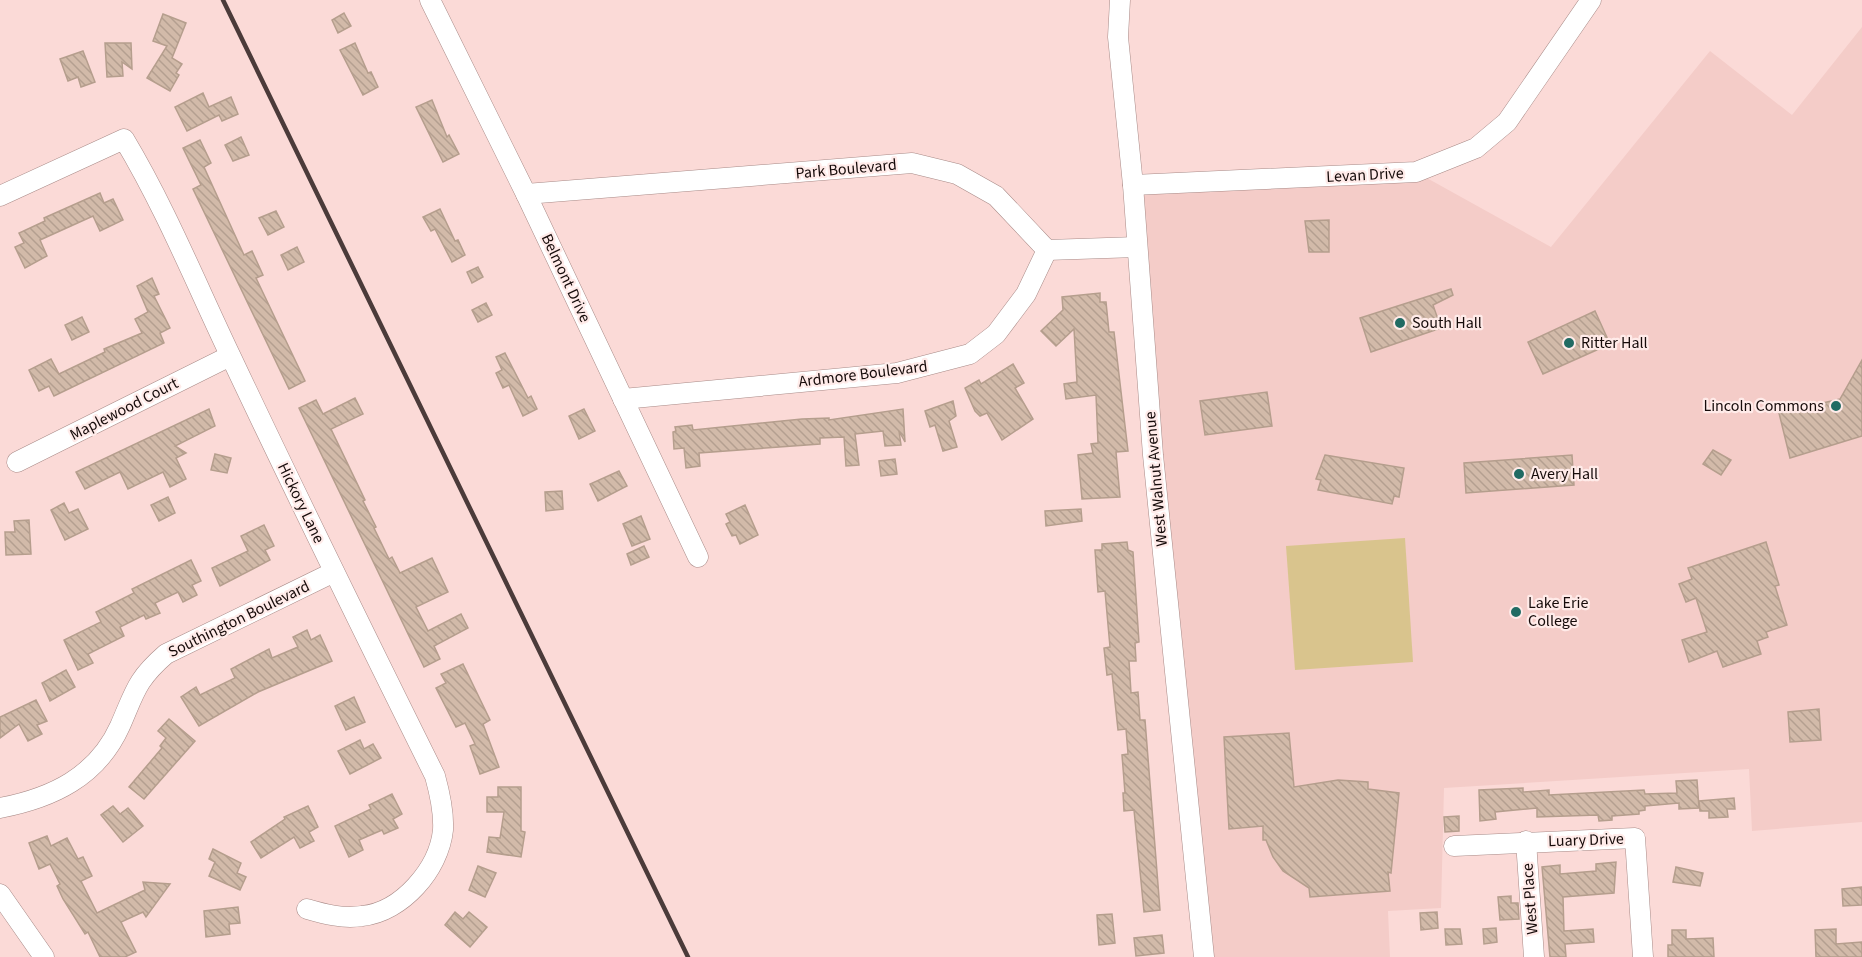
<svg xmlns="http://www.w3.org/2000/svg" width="1862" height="957" font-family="'Source Sans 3',sans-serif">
<defs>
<pattern id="building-back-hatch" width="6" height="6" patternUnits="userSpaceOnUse" patternTransform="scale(1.5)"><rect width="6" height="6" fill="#d2baa9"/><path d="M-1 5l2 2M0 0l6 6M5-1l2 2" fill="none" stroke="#b49f90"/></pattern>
</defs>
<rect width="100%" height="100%" fill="#fbdad7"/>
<polygon fill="#f4ccc8" points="1862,27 1862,822 1752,831 1749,769 1444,788 1441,908 1388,911 1390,957 1204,957 1133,185 1416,172 1551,247 1710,51 1792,115"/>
<polygon fill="#d9c48d" points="1405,538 1413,662 1295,670 1286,546"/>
<g fill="url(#building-back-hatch)" stroke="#b59e8d" stroke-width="1.5">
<polygon points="344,13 351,26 338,33 332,20"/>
<polygon points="163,14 186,23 172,58 182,64 176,73 179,75 170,91 147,78 167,46 153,41"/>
<polygon points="105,43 131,43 132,69 122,62 123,76 107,77"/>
<polygon points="355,43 368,73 371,72 378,87 363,95 340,50"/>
<polygon points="83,51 95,82 81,87 78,77 68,81 60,59"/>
<polygon points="203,93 209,107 231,97 238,114 222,121 219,115 187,131 175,107"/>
<polygon points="432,100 447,137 449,135 459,154 443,162 416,107"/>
<polygon points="241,137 249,155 233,161 225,145"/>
<polygon points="200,140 211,163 204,167 244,255 252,251 263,275 256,278 305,381 289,389 193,189 201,185 183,148"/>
<polygon points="100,193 104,203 113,199 123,220 100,231 93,216 40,240 47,256 25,268 15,247 24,243 19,233 45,221 44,218"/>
<polygon points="440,209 455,241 458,240 465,255 452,262 435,229 431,231 423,217"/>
<polygon points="276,211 284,227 268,235 259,218"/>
<polygon points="1329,220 1329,252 1309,252 1305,221"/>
<polygon points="297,247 304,262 288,270 281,255"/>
<polygon points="478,267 483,277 472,283 467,272"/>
<polygon points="152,278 159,294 154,296 170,328 160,333 164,343 54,396 49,386 39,391 29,370 51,359 59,374 105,352 104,349 142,333 135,319 148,312 137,286"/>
<polygon points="1451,289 1453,295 1433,305 1441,328 1371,352 1360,318"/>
<polygon points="1100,293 1100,302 1106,302 1109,332 1114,332 1128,451 1116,452 1120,497 1082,499 1078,455 1093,453 1091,444 1098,443 1096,395 1066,399 1064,384 1077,382 1074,329 1056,346 1041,331 1063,310 1062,297"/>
<polygon points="486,303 492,315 478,322 472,310"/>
<polygon points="1595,311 1610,344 1543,374 1528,342"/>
<polygon points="82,317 89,332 72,340 65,325"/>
<polygon points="505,353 528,398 531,396 537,409 523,416 509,385 503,388 496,373 502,370 496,357"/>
<polygon points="1862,360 1862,436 1790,458 1779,413 1840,399"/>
<polygon points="1013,364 1024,383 1015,388 1033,419 1002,440 987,413 980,416 975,411 965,388 979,380 981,384"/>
<polygon points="1267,392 1272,426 1205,435 1200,401"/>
<polygon points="355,398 363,414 331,429 365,500 363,501 376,527 374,528 389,559 392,557 400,573 432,558 448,592 416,607 428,631 461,614 468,628 434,646 440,659 424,667 299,408 316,400 323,414"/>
<polygon points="953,401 956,416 949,421 957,447 943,451 935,425 930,427 925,411"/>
<polygon points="209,409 215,426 175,446 186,453 176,458 186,479 170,487 163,472 128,489 120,472 85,489 76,472"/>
<polygon points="584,409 595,431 579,439 569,416"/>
<polygon points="903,409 905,442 899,431 901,445 885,446 883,431 855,434 859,465 846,466 844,437 820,438 820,444 699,453 700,466 686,468 684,448 674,449 673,432 676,431 675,427 692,425 693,430 802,419 829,418 829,420"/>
<polygon points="1713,450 1731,460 1721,475 1703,464"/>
<polygon points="215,454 231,458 227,473 211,470"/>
<polygon points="1325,455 1404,468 1399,497 1394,496 1392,504 1318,490 1321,480 1316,479"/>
<polygon points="1572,455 1574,485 1466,493 1464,463"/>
<polygon points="895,459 897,474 881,476 879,461"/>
<polygon points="619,471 627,486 598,501 590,484"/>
<polygon points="562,491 563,509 546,511 545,492"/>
<polygon points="168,497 175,513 159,521 151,505"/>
<polygon points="64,503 69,513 78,509 88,529 65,540 51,510"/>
<polygon points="745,505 758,535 740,544 736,535 732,536 726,524 730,522 726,514"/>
<polygon points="1081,509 1082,521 1046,526 1045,511"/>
<polygon points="641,516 650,539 632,546 623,524"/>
<polygon points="29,520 31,554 6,555 5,532 15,532 14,521"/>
<polygon points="264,525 274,546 265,550 270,560 220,586 212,568 248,551 241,536"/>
<polygon points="1127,542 1128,550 1133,552 1139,642 1135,643 1136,661 1129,661 1131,693 1138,692 1140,720 1145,720 1160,910 1144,912 1134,810 1124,811 1123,793 1125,793 1122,755 1128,754 1126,729 1118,730 1112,674 1107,675 1104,648 1110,647 1105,591 1098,592 1095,550 1102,550 1102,544"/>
<polygon points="1766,542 1779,585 1775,586 1787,625 1766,632 1768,637 1757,641 1761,654 1723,667 1717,651 1689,662 1682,640 1707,632 1696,598 1686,602 1679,584 1692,579 1688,568"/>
<polygon points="644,546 649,557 631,565 627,554"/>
<polygon points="191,560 201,581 192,585 197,595 183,602 178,592 155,603 160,613 146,619 144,615 120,627 124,636 88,654 93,663 78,670 64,640 101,622 96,612 134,593 132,589"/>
<polygon points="307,630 311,640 320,635 332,661 258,692 199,726 181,697 196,687 200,695 235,678 231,669 269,649 272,658 298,647 293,637"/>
<polygon points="463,664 490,720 483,724 499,767 480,774 470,746 475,744 465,723 456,727 436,688 446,683 441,674"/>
<polygon points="66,670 75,687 50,701 42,683"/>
<polygon points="354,697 365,722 346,730 335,706"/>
<polygon points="36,700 47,721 37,725 42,734 28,741 19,724 0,738 0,717"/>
<polygon points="1819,709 1821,740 1790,742 1788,712"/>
<polygon points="169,719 195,741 144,799 129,787 162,748 160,746 166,738 158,731"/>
<polygon points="1289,733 1294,787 1338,780 1368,782 1368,789 1399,793 1391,873 1388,872 1390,891 1310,897 1309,888 1283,871 1273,857 1266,840 1263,840 1263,826 1229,829 1224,737"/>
<polygon points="360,740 364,749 373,744 381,758 350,774 338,751"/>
<polygon points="1697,780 1699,808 1679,809 1679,803 1645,806 1645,810 1639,811 1639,814 1612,816 1612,820 1599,821 1598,815 1537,817 1537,808 1495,812 1496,819 1480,821 1479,790 1523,788 1523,792 1549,790 1549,795 1644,790 1645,794 1677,793 1676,781"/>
<polygon points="498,787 521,787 521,831 525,832 521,857 487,852 489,837 500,838 504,812 487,812 487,797 498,797"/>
<polygon points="392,794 402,814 393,819 398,828 384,834 382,830 359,840 363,850 349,857 335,826 371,809 369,805"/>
<polygon points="1734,798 1735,809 1727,809 1728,817 1709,818 1709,811 1700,811 1699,801"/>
<polygon points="113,806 120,814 128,808 143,826 123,842 101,815"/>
<polygon points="308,806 318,827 309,832 314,841 300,848 294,837 261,858 251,842 285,819 284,817"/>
<polygon points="1459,816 1459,831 1445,832 1444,817"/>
<polygon points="47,836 51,846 67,838 78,859 83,857 92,876 81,881 97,913 145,890 143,882 170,884 146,917 143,912 121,922 136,952 125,957 100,957 88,932 85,934 63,899 57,886 60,884 50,864 39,869 29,843"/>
<polygon points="213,849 241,863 237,873 246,877 240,890 209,876 215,862 209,859"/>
<polygon points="1616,862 1614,893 1563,897 1564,931 1593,929 1594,942 1565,944 1566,957 1550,957 1542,867 1560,865 1560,874 1596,871 1596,864"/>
<polygon points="478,866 496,873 485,897 469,890"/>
<polygon points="1676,867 1703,873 1700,886 1673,882"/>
<polygon points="1862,887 1862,905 1843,906 1842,889"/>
<polygon points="1511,896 1511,903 1518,903 1519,919 1500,920 1498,897"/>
<polygon points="238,907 240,923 229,924 230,934 206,937 204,911"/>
<polygon points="455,912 463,919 469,912 487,927 470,947 445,925"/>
<polygon points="1437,912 1438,928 1421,930 1420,913"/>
<polygon points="1112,914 1115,943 1099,945 1097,915"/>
<polygon points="1496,928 1497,942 1484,944 1483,929"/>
<polygon points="1445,929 1460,929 1462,944 1446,945"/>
<polygon points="1836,929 1836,944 1862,942 1862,957 1816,957 1815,930"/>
<polygon points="1672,930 1686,930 1686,939 1713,938 1714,957 1668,957 1668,945 1672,945"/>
<polygon points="1162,935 1164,953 1136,956 1134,938"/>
</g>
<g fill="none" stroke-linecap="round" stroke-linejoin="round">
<g stroke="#a88a87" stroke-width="21">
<g id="minor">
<polyline points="430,0 526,194 698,557"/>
<polyline points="1120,0 1118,37 1133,185 1153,455 1204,957"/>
<polyline points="1133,185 1416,172 1476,148 1507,122 1591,0"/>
<polyline points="526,194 912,163 957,174 996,196 1047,250 1137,247"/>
<path d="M0 196 124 139C166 209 197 286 232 359 298 499 366 637 435 776 440 794 444 812 443 830 439 869 402 912 362 916 343 919 324 914 307 909"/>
<polyline points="623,399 897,373 970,354 996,334 1026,294 1047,250"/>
<polyline points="17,462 230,356"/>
<path d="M0 808C52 798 97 777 120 726 135 692 136 680 166 654L334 572"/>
<polyline points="1526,841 1534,957"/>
<polyline points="1454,846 1635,838 1643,957"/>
<polyline points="0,894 44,957"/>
</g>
</g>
<use href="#minor" stroke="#fff" stroke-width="20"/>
<polyline stroke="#4b3b3a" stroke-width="4.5" points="223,0 688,957"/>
</g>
<g fill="#216b63" stroke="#ffebe9" stroke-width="2">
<circle cx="1400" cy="323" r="6"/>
<circle cx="1569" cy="343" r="6"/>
<circle cx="1836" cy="406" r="6"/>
<circle cx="1519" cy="474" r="6"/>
<circle cx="1516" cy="612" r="6"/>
</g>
<g text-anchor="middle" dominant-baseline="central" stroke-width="4.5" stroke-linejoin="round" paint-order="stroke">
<g font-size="16" fill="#160b0a" stroke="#ffebe9">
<text transform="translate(846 169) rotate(-5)">Park Boulevard</text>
<text transform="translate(1365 175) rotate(-3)">Levan Drive</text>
<text transform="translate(566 278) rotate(65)">Belmont Drive</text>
<text transform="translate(863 374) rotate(-7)">Ardmore Boulevard</text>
<text transform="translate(124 409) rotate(-27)">Maplewood Court</text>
<text transform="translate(1156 479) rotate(-95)">West Walnut Avenue</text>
<text transform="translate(301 503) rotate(64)">Hickory Lane</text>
<text transform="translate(239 619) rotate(-26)">Southington Boulevard</text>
<text transform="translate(1586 840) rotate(-2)">Luary Drive</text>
<text transform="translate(1530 899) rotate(-94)">West Place</text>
</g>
<g font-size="16" fill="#160b0a" stroke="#ffebe9" text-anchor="start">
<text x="1412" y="323">South Hall</text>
<text x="1581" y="343">Ritter Hall</text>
<text x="1824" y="406" text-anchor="end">Lincoln Commons</text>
<text x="1531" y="474">Avery Hall</text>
<text x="1528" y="603">Lake Erie<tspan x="1528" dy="18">College</tspan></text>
</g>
</g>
</svg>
